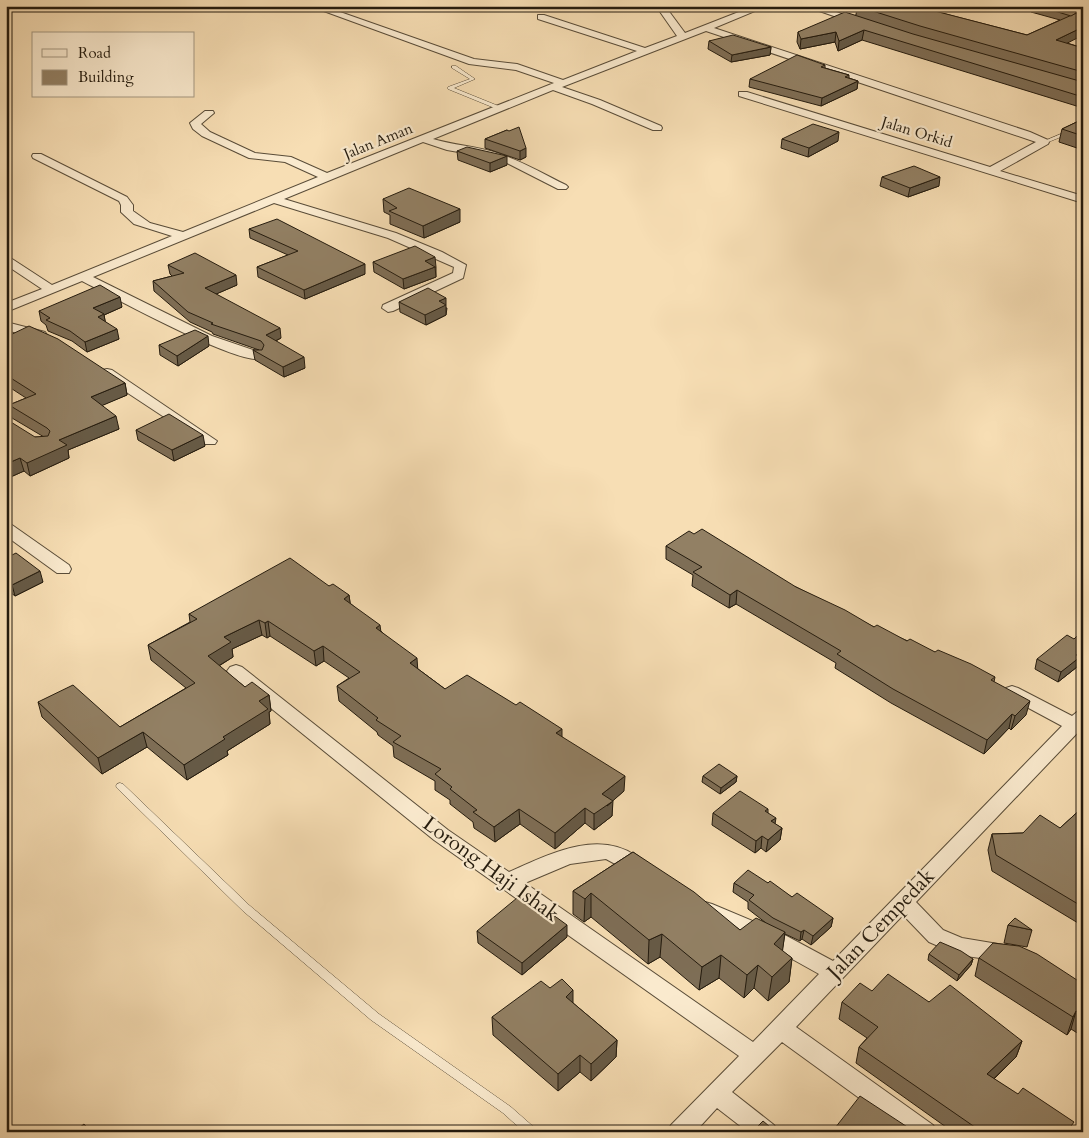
<svg xmlns="http://www.w3.org/2000/svg" width="1089" height="1138" font-family="Cardo,serif">
<rect width="100%" height="100%" fill="#f7deb4"/>
<filter id="stains"><feTurbulence type="fractalNoise" baseFrequency=".004" numOctaves="4"/><feColorMatrix values="0 0 0 0 .2 0 0 0 0 .09 0 0 0 0 .02 0 0 0 .5 -.17"/></filter>
<radialGradient id="worn" r=".72"><stop offset=".6" stop-color="#630" stop-opacity="0"/><stop offset="1" stop-color="#630" stop-opacity=".3"/></radialGradient>
<g fill="none" stroke-linecap="round" stroke-linejoin="round">
<g stroke="#594c38" stroke-width="1">
<g id="lane">
<polygon points="452,66 456,66 475,79 454,88 501,107 501,109 497,109 448,89 448,87 470,79 452,68"/>
<polygon points="1075,128 1083,128 1083,130 1078,130 1046,143 1042,142"/>
<polygon points="120,783 123,784 249,905 379,1014 511,1107 536,1129 537,1132 524,1132 503,1113 371,1020 243,911 117,788 116,786 117,784"/>
</g>
</g>
<g stroke="#594c38" stroke-width="2">
<g id="street">
<path d="M310 6H323L474 59 517 64 563 80 637 51 538 19V15H544L645 48 677 36 656 6H665L685 33 754 6H767L714 28 1030 132 1048 140 1049 142 1048 144 1000 171 1083 196V203L739 96V92H747L990 167 1036 142 706 31 562 87 600 100 661 126 662 128 661 130H653L592 104 553 90 433 139C453 145 474 146 494 152 520 160 542 173 566 185L568 187 566 189H558L507 163 487 157 447 150 423 142 284 199 396 233 442 252 466 265 463 278 393 311 388 312 382 308 383 305 453 273 454 267 388 238 274 203 93 277 212 336 262 353 264 356 262 359C237 365 111 296 82 281L6 312V303L42 289 6 265V255L52 285 172 236 134 224 121 212V205L119 201 33 158 32 156 33 154H41L127 197 133 205V211L150 223 183 232 318 177 285 162 249 158 202 136 193 129 190 123 205 111H213L214 113 201 124 210 132 255 153 291 157 327 173 554 83 516 70 469 64Z"/>
<polygon points="805,6 819,6 862,21 860,23 854,23"/>
<polygon points="6,322 45,332 47,335 40,339 6,330"/>
<polygon points="107,369 112,370 217,441 215,444 205,444 102,376 100,373 102,370"/>
<polygon points="6,523 12,525 69,565 71,569 69,573 57,573 6,536"/>
<path d="M236 665 242 667 448 830 509 872C548 855 597 829 636 856 643 860 649 864 653 871L650 876 643 879 606 859 570 864 525 883 753 1042 819 974 767 945 698 916 695 910 698 904 705 902 712 904 781 933 833 961 1062 726 1006 696 1003 692 1006 688 1012 686 1018 688 1072 716 1077 712 1083 710V727L916 902 943 930 962 938 1016 947 1019 953 1016 959 1008 962 959 955 929 942 903 915 796 1027 933 1125 937 1132H906L782 1042 732 1092 774 1125 778 1132H748L717 1108 695 1132H667L671 1125 739 1056 434 840 230 675 227 671 230 667Z"/>
</g>
</g>
<use href="#lane" fill="#faeace" fill-rule="evenodd"/>
<use href="#street" fill="#faeace" fill-rule="evenodd"/>
</g>
<g fill="#7e6e56" stroke="#241b0e">
<polygon points="857,6 934,11 1027,35 1060,20 1031,12 1032,6 1068,6 1081,10 1067,43 1083,48 1083,108 862,40 838,51 835,42 800,49 797,42 798,32 856,15"/>
<polygon points="1072,6 1083,6 1083,9"/>
<polygon points="709,41 771,47 770,55 731,62 708,49"/>
<polygon points="825,65 825,68 849,75 849,78 858,81 857,89 821,106 749,87 750,79"/>
<polygon points="1083,119 1083,150 1059,142 1062,129"/>
<polygon points="507,130 526,157 520,160 485,148 485,139"/>
<polygon points="782,139 838,141 808,157 781,148"/>
<polygon points="457,151 507,165 490,172 458,160"/>
<polygon points="882,177 939,186 908,197 880,186"/>
<polygon points="383,199 460,222 424,238 390,224 390,215 384,212"/>
<polygon points="249,229 365,274 305,299 258,277 257,267 288,255 250,238"/>
<polygon points="373,262 436,267 436,277 404,289 374,272"/>
<polygon points="168,265 237,285 216,294 281,338 276,341 305,368 284,377 255,360 253,350 259,350 213,334 212,332 190,322 154,291 153,281 172,276 170,274"/>
<polygon points="399,302 447,308 446,315 426,325 400,312"/>
<polygon points="122,307 104,315 105,321 119,339 87,352 72,341 48,331 46,325 41,321 39,311"/>
<polygon points="6,337 125,383 127,395 102,405 119,429 68,450 69,458 30,476 24,471 6,479 35,437 44,437 12,418 9,405 26,398 6,385"/>
<polygon points="159,345 209,346 178,366 160,355"/>
<polygon points="136,430 205,446 174,461 138,440"/>
<polygon points="666,546 796,587 874,627 995,677 994,682 1026,715 1011,730 1009,728 984,754 891,703 835,668 836,663 736,604 729,608 692,586 693,575 666,559"/>
<polygon points="6,558 43,582 15,596 6,589"/>
<polygon points="329,586 349,595 350,603 381,631 418,669 445,689 562,737 624,791 612,801 612,816 594,830 585,823 555,849 520,824 495,842 474,828 473,822 450,804 450,800 435,790 435,781 394,757 393,746 378,735 377,732 339,701 337,686 349,678 324,661 316,666 270,636 267,638 262,635 232,649 233,657 219,666 245,687 269,695 271,711 269,712 270,724 227,751 228,755 187,780 147,747 102,774 42,717 38,702 120,727 186,688 151,660 148,645 190,622 189,614"/>
<polygon points="1037,659 1078,661 1077,667 1058,682 1035,669"/>
<polygon points="703,776 737,776 736,782 720,794 702,782"/>
<polygon points="1083,807 1083,926 992,871 988,850 992,834 1023,833 1060,828"/>
<polygon points="768,809 768,813 775,824 782,828 780,840 766,852 761,848 755,853 712,825 713,813"/>
<polygon points="633,852 740,930 766,923 748,909 748,902 733,892 734,883 768,883 792,897 833,918 831,927 811,945 802,939 800,941 785,934 782,951 792,958 789,982 768,1001 754,988 744,998 719,978 699,990 660,957 648,964 591,917 584,922 573,914 573,891"/>
<polygon points="1008,925 1032,930 1027,947 1004,943"/>
<polygon points="477,931 567,937 522,975 478,943"/>
<polygon points="929,954 973,959 971,965 957,981 928,960"/>
<polygon points="979,958 1083,983 1082,1036 1071,1029 1067,1035 975,976"/>
<polygon points="550,988 573,1003 617,1040 616,1057 591,1081 580,1072 558,1091 493,1035 492,1017"/>
<polygon points="872,991 929,1002 1022,1041 1016,1057 994,1079 1073,1132 953,1132 856,1063 859,1047 867,1038 839,1019 842,1002"/>
<polygon points="835,1128 915,1132 834,1132"/>
</g>
<g fill="#665a46" stroke="#241b0e">
<polygon points="1083,27 1083,35 1054,50 1056,40"/>
<polygon points="864,30 862,40 838,51 839,41"/>
<polygon points="836,32 835,42 800,49 801,39"/>
<polygon points="771,47 770,55 731,62 732,55"/>
<polygon points="858,81 857,89 821,106 822,98"/>
<polygon points="839,132 838,141 808,157 809,148"/>
<polygon points="526,148 526,157 520,160 520,151"/>
<polygon points="507,156 507,165 490,172 490,163"/>
<polygon points="940,177 939,186 908,197 910,188"/>
<polygon points="460,209 460,222 424,238 423,226"/>
<polygon points="435,257 436,267 425,270 425,261"/>
<polygon points="365,264 365,274 305,299 304,290"/>
<polygon points="435,267 436,277 404,289 403,279"/>
<polygon points="236,275 237,285 207,298 205,288"/>
<polygon points="120,297 122,307 104,315 106,325 100,327 93,308"/>
<polygon points="446,298 446,315 426,325 425,315 439,301"/>
<polygon points="280,328 281,338 267,345 266,335"/>
<polygon points="117,329 119,339 87,352 85,342"/>
<polygon points="208,336 209,346 178,366 177,356"/>
<polygon points="304,357 305,368 284,377 283,367"/>
<polygon points="125,383 127,395 94,409 91,397"/>
<polygon points="116,416 119,429 68,450 69,458 30,476 27,463 59,440"/>
<polygon points="203,435 205,446 174,461 172,450"/>
<polygon points="20,458 24,471 6,479 6,464"/>
<polygon points="40,571 43,582 15,596 12,585"/>
<polygon points="737,590 736,604 729,608 730,595"/>
<polygon points="349,595 351,609 344,599"/>
<polygon points="259,620 262,635 232,649 233,657 210,671 208,656 224,637"/>
<polygon points="268,621 270,636 267,638 265,623"/>
<polygon points="380,625 382,640 376,628"/>
<polygon points="323,646 324,661 316,666 314,651"/>
<polygon points="1083,650 1083,658 1078,661 1077,667 1058,682 1061,672 1076,655"/>
<polygon points="417,658 418,673 410,663"/>
<polygon points="269,695 271,711 269,712 270,724 227,751 228,755 187,780 184,765 223,737 259,701"/>
<polygon points="1030,701 1026,715 1011,730 1015,716"/>
<polygon points="1012,714 1009,728 984,754 987,740"/>
<polygon points="562,729 562,744 556,733"/>
<polygon points="143,732 147,747 102,774 98,758"/>
<polygon points="625,776 624,791 607,806 613,801 612,816 594,830 594,814 602,794"/>
<polygon points="737,776 736,782 720,794 721,788"/>
<polygon points="585,808 585,823 555,849 555,833"/>
<polygon points="519,809 520,824 495,842 494,827"/>
<polygon points="776,818 774,830 771,821"/>
<polygon points="782,828 780,840 766,852 768,840"/>
<polygon points="762,836 761,848 755,853 756,841"/>
<polygon points="591,893 591,917 584,922 585,899"/>
<polygon points="833,918 831,927 811,945 813,936"/>
<polygon points="567,925 567,937 522,975 522,963"/>
<polygon points="804,930 802,939 800,941 801,932"/>
<polygon points="785,932 782,955 774,944"/>
<polygon points="662,934 660,957 648,964 649,940"/>
<polygon points="721,955 719,978 699,990 702,967"/>
<polygon points="792,958 789,982 768,1001 772,977"/>
<polygon points="973,959 971,965 957,981 959,975"/>
<polygon points="758,965 754,988 744,998 747,975"/>
<polygon points="573,990 573,1008 566,997"/>
<polygon points="1076,1011 1071,1029 1067,1035 1073,1017"/>
<polygon points="617,1040 616,1057 591,1081 591,1064"/>
<polygon points="1022,1041 1016,1057 982,1090 987,1074"/>
<polygon points="580,1055 580,1072 558,1091 558,1074"/>
</g>
<g fill="#928064" stroke="#241b0e">
<polygon points="857,6 928,6 935,8 931,10 1027,35 1083,10 1083,27 1056,40 1083,48 1083,72 920,26"/>
<polygon points="1038,6 1068,6 1081,10 1071,16"/>
<polygon points="845,12 913,34 1083,82 1083,97 864,30 839,41 836,32 801,39 798,32"/>
<polygon points="733,35 771,47 732,55 709,41"/>
<polygon points="797,55 825,65 821,67 849,75 845,77 858,81 822,98 750,79"/>
<polygon points="1083,119 1083,136 1062,129"/>
<polygon points="813,124 839,132 809,148 782,139"/>
<polygon points="519,127 526,148 520,151 485,139 507,130 509,131"/>
<polygon points="467,147 507,156 490,163 457,151"/>
<polygon points="914,166 940,177 910,188 882,177"/>
<polygon points="409,188 460,209 423,226 389,211 397,208 383,199"/>
<polygon points="277,219 365,264 304,290 257,267 298,251 249,229"/>
<polygon points="415,246 435,257 425,261 435,267 403,279 373,262"/>
<polygon points="195,253 236,275 205,288 280,328 266,335 304,357 283,367 253,350 262,350 264,345 261,341 211,324 213,323 188,312 153,281 184,273 168,265"/>
<polygon points="100,285 120,297 93,308 104,314 98,317 117,329 85,342 70,331 46,320 50,318 39,311"/>
<polygon points="428,288 446,298 439,301 446,305 425,315 399,302"/>
<polygon points="29,326 58,339 125,383 91,397 116,416 59,440 67,445 27,463 20,458 6,464 6,419 35,437 48,436 50,431 47,428 9,405 36,394 6,375 6,337"/>
<polygon points="195,330 208,336 177,356 159,345"/>
<polygon points="169,414 203,435 172,450 136,430"/>
<polygon points="702,529 796,587 845,610 874,627 877,625 907,641 910,639 935,652 938,650 971,664 995,677 991,680 1030,701 1015,716 1012,714 987,740 893,689 837,654 841,651 737,590 730,595 693,572 702,567 666,546 689,531 694,534"/>
<polygon points="16,553 40,571 12,585 6,580 6,558"/>
<polygon points="290,558 329,586 333,584 349,595 344,599 380,625 376,628 417,658 410,663 445,689 467,675 516,705 520,702 562,729 556,733 625,776 602,794 613,801 594,814 585,808 555,833 519,809 494,827 473,812 477,810 450,789 452,787 435,774 441,769 393,742 401,736 376,720 378,718 337,686 360,672 323,646 314,651 268,621 265,623 259,620 224,637 231,642 208,656 245,687 252,682 269,695 259,701 268,709 223,737 225,739 184,765 143,732 98,758 38,702 73,685 120,727 195,683 148,645 197,619 189,614"/>
<polygon points="1083,630 1083,650 1076,655 1080,657 1061,672 1037,659 1067,635 1074,639"/>
<polygon points="719,764 737,776 721,788 703,776"/>
<polygon points="740,791 768,809 765,811 776,818 771,821 782,828 768,840 762,836 756,841 713,813"/>
<polygon points="1083,807 1083,907 996,855 992,834 1023,833 1040,815 1060,828"/>
<polygon points="633,852 694,892 740,930 756,918 785,932 774,944 792,958 772,977 758,965 747,975 721,955 702,967 662,934 649,940 591,893 585,899 573,891"/>
<polygon points="748,870 768,883 770,881 792,897 797,893 833,918 813,936 804,930 801,932 773,918 749,900 754,895 734,883"/>
<polygon points="523,893 567,925 522,963 477,931"/>
<polygon points="1015,918 1032,930 1008,925"/>
<polygon points="940,942 961,951 973,959 959,975 929,954"/>
<polygon points="993,943 1019,946 1037,954 1080,982 1083,983 1083,1015 1076,1011 1073,1017 979,958"/>
<polygon points="888,974 929,1002 950,985 1022,1041 987,1074 1018,1094 1023,1088 1074,1122 1069,1129 1073,1132 990,1132 986,1129 984,1132 982,1132 859,1047 878,1027 842,1002 860,983 872,991"/>
<polygon points="562,979 573,990 566,997 617,1040 591,1064 580,1055 558,1074 492,1017 541,981 550,988"/>
<polygon points="860,1096 915,1132 840,1132 835,1128"/>
<polygon points="763,1121 776,1132 752,1132"/>
<polygon points="84,1124 91,1132 74,1132"/>
</g>
<g text-anchor="middle" dominant-baseline="central" stroke-width="4.5" stroke-linejoin="round" paint-order="stroke">
<g font-size="15" fill="#241b0e" stroke="#faeace">
<text transform="translate(917 132) rotate(17)">Jalan Orkid</text>
<text transform="translate(378 141) rotate(-22)">Jalan Aman</text>
</g>
<g font-size="21" fill="#241b0e" stroke="#faeace">
<text transform="translate(491 869) rotate(36)">Lorong Haji Ishak</text>
<text transform="translate(881 924) rotate(-46)">Jalan Cempedak</text>
</g>
</g>
<rect width="1089" height="1138" fill="none" stroke="#f7deb4" stroke-width="25"/>
<rect x="8" y="8" width="1074" height="1123" fill="none" stroke="#241b0e" stroke-width="2.5"/>
<rect x="12" y="12" width="1064" height="1113" fill="none" stroke="#241b0e"/>
<rect x="32" y="32" width="162" height="65" fill="#faeace" stroke="#a49781"/>
<rect x="42" y="49" width="25" height="8" fill="#faeace" stroke="#a49781"/>
<text x="78" y="58" font-size="15" fill="#241b0e">Road</text>
<rect x="42" y="70" width="25" height="15" fill="#928064" stroke="#a49781"/>
<text x="78" y="82" font-size="15" fill="#241b0e">Building</text>
<rect width="100%" height="100%" filter="url(#stains)"/>
<rect width="100%" height="100%" fill="url(#worn)"/>
</svg>
